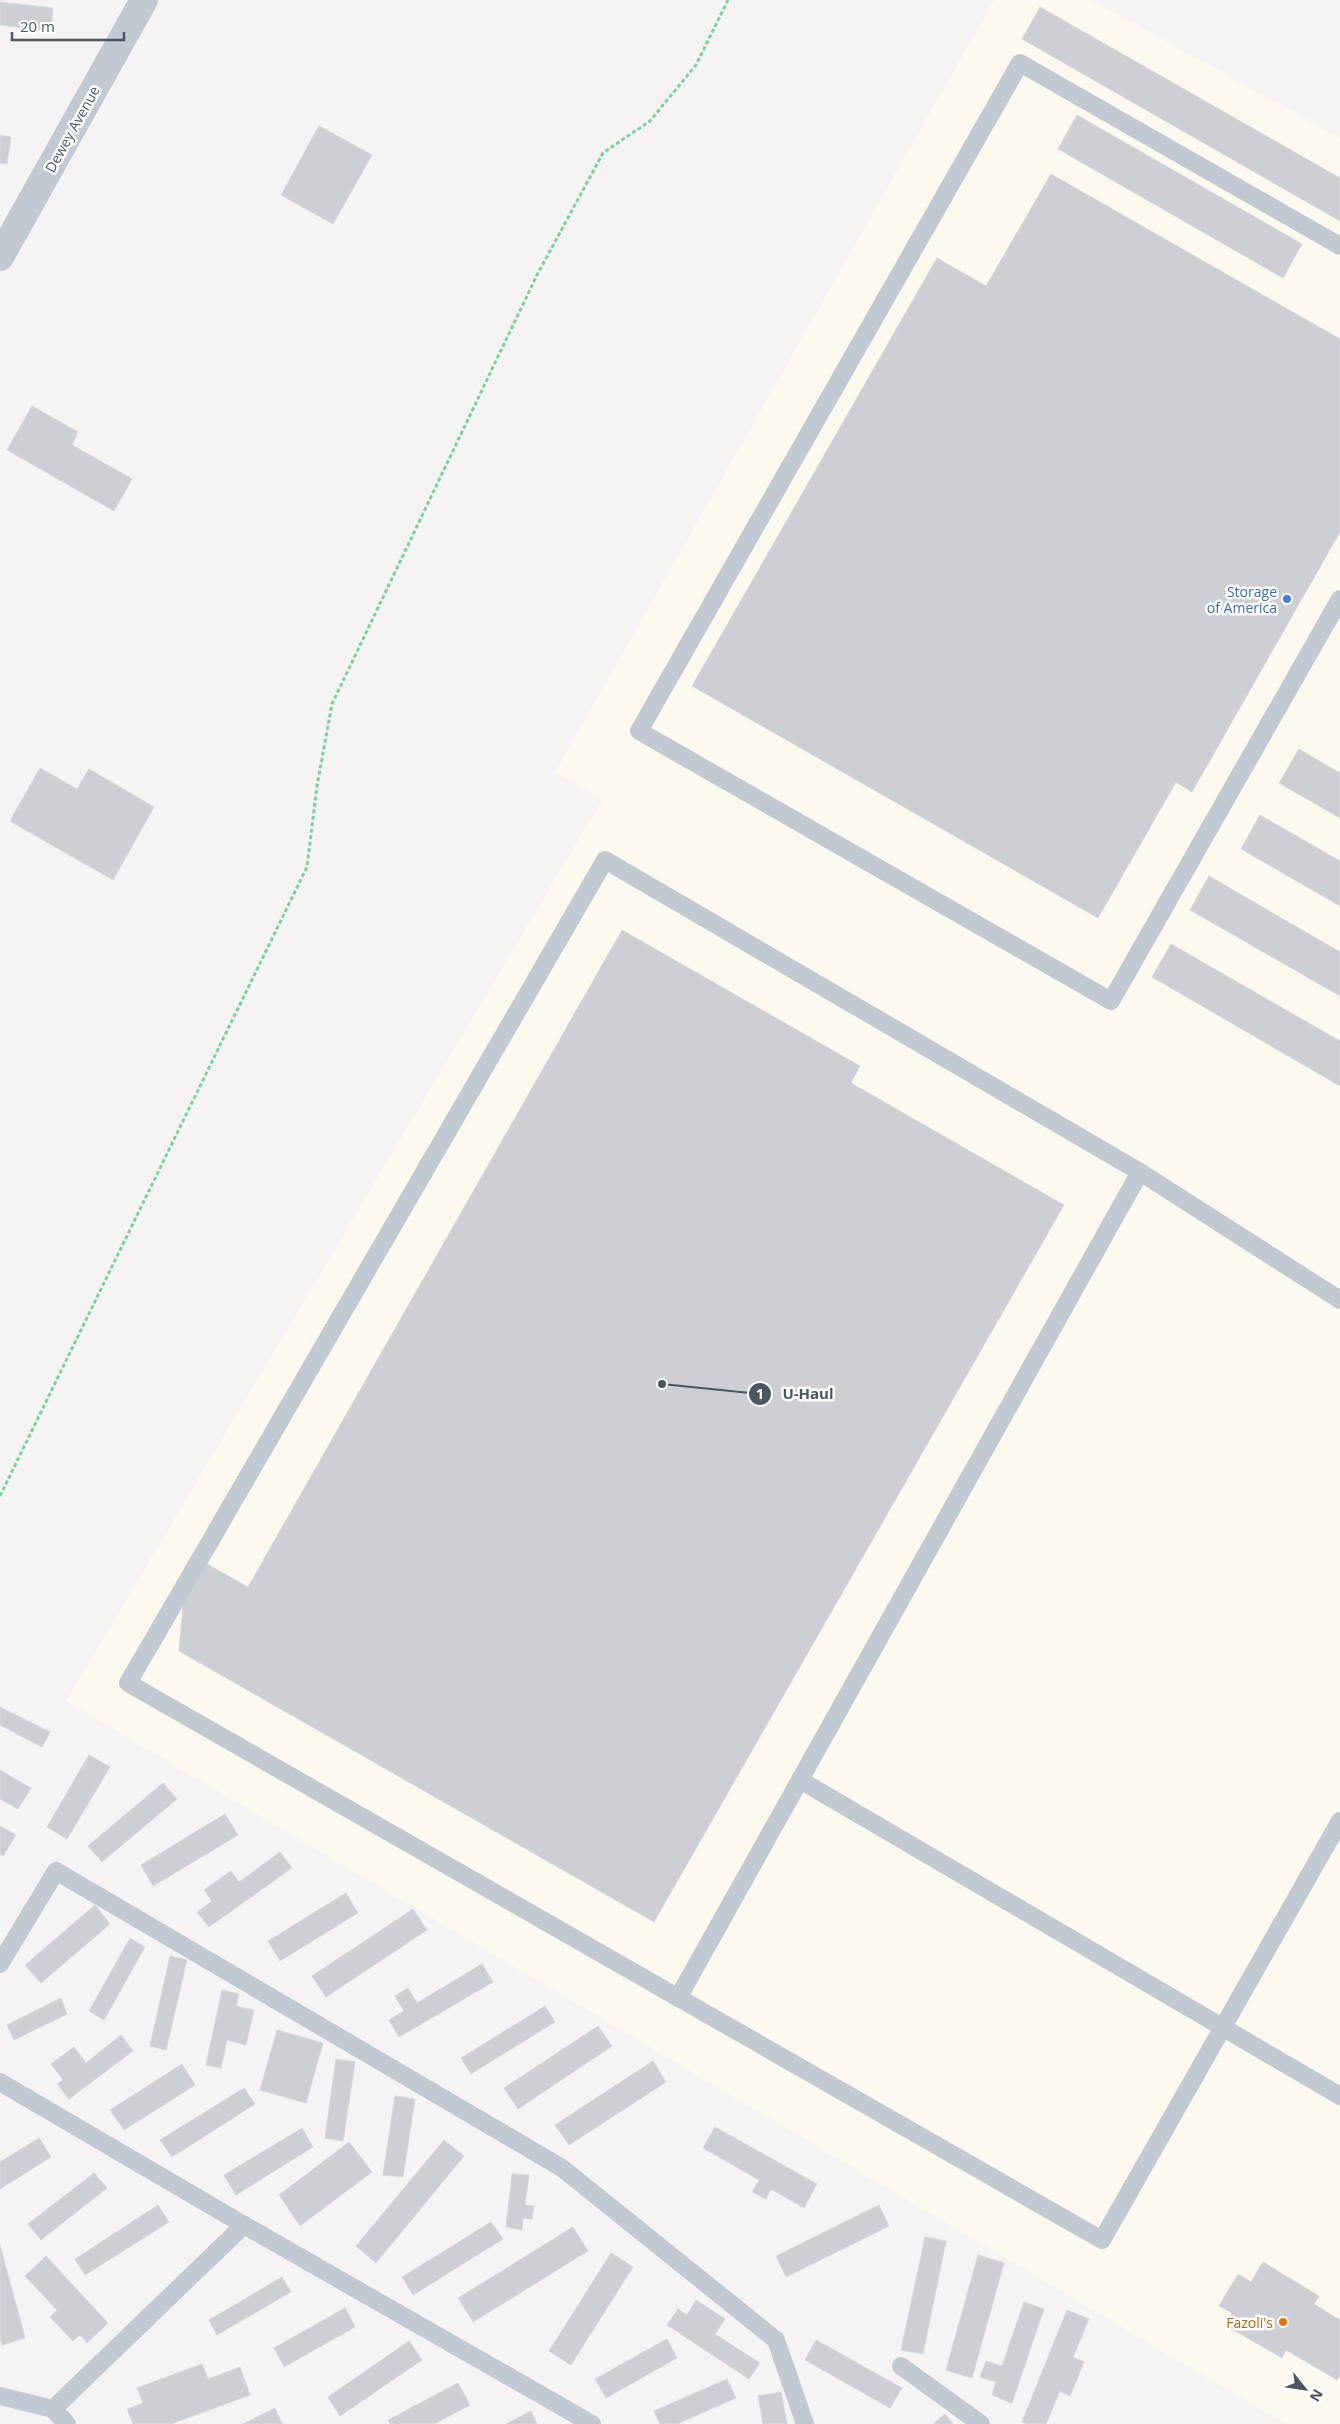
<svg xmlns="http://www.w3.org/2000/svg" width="1340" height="2424" font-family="'Open Sans',sans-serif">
<rect width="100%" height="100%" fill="#f5f3f3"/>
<polygon fill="#fdf9ef" points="994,0 1092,0 1340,138 1340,2424 1285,2424 66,1701 602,800 555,772"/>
<g fill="#cdcfd5" stroke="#d7d9de">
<polygon points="0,2 53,8 51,31 0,25"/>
<polygon points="1040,7 1340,178 1340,221 1022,39"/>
<polygon points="1077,115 1302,244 1283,278 1058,149"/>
<polygon points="319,126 372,155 333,224 281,195"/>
<polygon points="0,135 11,137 7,164 0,163"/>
<polygon points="1051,174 1340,339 1340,532 1192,792 1176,782 1098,918 692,686 937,258 986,286"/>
<polygon points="32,406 78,432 72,445 132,479 114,511 7,450"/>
<polygon points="1299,749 1340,773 1340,818 1279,783"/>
<polygon points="40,768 77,789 89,769 154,807 113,880 10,821"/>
<polygon points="1260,815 1340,861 1340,906 1241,849"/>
<polygon points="1209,876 1340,952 1340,996 1190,910"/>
<polygon points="622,930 860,1066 851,1083 1064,1205 654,1922 179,1651 183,1605 207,1564 248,1587"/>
<polygon points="1171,944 1340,1041 1340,1086 1152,977"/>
<polygon points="0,1707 50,1732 42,1747 0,1725"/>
<polygon points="89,1755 110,1767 67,1839 47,1827"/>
<polygon points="0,1770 31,1788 18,1809 0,1799"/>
<polygon points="163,1783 177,1799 102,1862 88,1846"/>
<polygon points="225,1814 238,1835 153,1886 141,1865"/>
<polygon points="0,1826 16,1835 3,1856 0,1854"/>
<polygon points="280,1852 292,1868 209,1927 197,1912 212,1901 204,1890 231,1871 239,1882"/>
<polygon points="346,1893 358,1913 280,1961 268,1941"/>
<polygon points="95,1905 110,1924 41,1983 25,1965"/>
<polygon points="413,1909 427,1930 326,1997 312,1976"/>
<polygon points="130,1938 145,1947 104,2020 89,2011"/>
<polygon points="170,1956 187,1960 166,2050 150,2046"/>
<polygon points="482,1964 493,1982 399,2037 389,2020 404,2011 395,1996 408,1988 417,2003"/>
<polygon points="222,1990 239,1994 236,2006 254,2010 246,2045 227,2040 221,2068 206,2065"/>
<polygon points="61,1998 67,2014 14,2040 7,2025"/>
<polygon points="545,2006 555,2022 471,2074 461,2058"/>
<polygon points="598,2026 612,2046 518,2109 504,2088"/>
<polygon points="277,2030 323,2043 306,2103 260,2090"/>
<polygon points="121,2035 133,2051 69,2099 57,2084 63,2080 51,2064 74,2047 86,2063"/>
<polygon points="336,2059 355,2062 343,2141 325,2138"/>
<polygon points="653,2061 666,2082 569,2145 555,2125"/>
<polygon points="182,2064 195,2085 124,2130 110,2110"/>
<polygon points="244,2088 255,2104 172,2157 160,2140"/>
<polygon points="395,2096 415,2099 403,2177 383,2175"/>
<polygon points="715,2127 817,2184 804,2208 771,2189 766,2199 752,2192 759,2180 703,2148"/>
<polygon points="302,2128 313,2147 236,2195 224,2175"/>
<polygon points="39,2138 51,2157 0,2189 0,2162"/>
<polygon points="444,2140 464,2156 376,2263 356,2246"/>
<polygon points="349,2142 372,2172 300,2226 279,2195"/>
<polygon points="94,2173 107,2188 41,2240 28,2224"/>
<polygon points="512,2174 529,2175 525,2205 534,2206 532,2219 523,2218 522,2230 506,2227"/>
<polygon points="158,2205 169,2222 85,2275 75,2259"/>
<polygon points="879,2205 889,2226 786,2277 776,2256"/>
<polygon points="491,2222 503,2239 413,2295 402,2277"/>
<polygon points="573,2227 588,2251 473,2322 458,2298"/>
<polygon points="925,2237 946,2241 923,2354 901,2350"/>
<polygon points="0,2245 25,2338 2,2345 0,2337"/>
<polygon points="611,2253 633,2267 571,2365 549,2351"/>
<polygon points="978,2255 1004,2263 972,2378 946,2370"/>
<polygon points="46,2256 108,2323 87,2343 80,2335 73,2341 50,2317 57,2310 25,2276"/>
<polygon points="1263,2262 1319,2296 1314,2304 1340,2320 1340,2376 1337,2380 1286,2350 1282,2358 1225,2325 1232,2313 1219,2306 1238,2274 1251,2282"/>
<polygon points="282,2277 291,2292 217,2335 209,2320"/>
<polygon points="696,2300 725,2319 715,2334 760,2363 749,2379 667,2325 678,2309 687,2315"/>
<polygon points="1024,2302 1044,2309 1012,2403 992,2395 996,2382 980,2377 986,2361 1002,2366"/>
<polygon points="345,2308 355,2327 284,2367 274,2348"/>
<polygon points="1067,2310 1089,2319 1073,2357 1084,2362 1070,2396 1060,2391 1046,2424 1027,2424 1022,2422"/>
<polygon points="667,2339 677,2358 606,2398 595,2379"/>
<polygon points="816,2340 902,2388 890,2408 805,2360"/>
<polygon points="409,2341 422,2360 340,2416 328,2397"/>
<polygon points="202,2364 208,2379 240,2367 250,2395 171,2424 133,2424 127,2409 143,2403 137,2388"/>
<polygon points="727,2379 736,2398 677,2424 660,2424 654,2411"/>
<polygon points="458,2383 470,2405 434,2424 390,2424 388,2420"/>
<polygon points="781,2392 787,2424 763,2424 758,2396"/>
<polygon points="275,2408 282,2424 243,2424"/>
<polygon points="531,2411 537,2424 506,2424"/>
<polygon points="945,2414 953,2424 933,2424"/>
</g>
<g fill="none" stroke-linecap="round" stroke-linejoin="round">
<polyline stroke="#7ad0a6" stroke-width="3" stroke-dasharray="4 2.5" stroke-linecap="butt" points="0,1496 307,867 317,786 332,704 537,275 603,153 650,121 696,65 728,0"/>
<g stroke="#c1cad2" stroke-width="18">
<polyline points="1340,246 1020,63 639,731 1111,1001 1340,599"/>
<polyline points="1340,1300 1140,1172 605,860 128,1683 1102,2240 1340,1821"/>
<polyline points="800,1780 1340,2096"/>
<polyline points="0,1964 56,1871 562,2168 776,2340 805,2424"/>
<polyline points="678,1998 1140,1172"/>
<polyline points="0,2082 244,2225"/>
<polyline points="901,2366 981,2424"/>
<polyline points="0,2396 53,2409 244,2225 592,2424"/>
<polyline points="53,2409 67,2424"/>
</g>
<polyline stroke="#c1cad2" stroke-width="28" points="0,257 144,0"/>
</g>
<circle fill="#3f7fe0" stroke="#fff" stroke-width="2" cx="1287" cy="599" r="5"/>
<circle fill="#e8710a" stroke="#fff" stroke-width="2" cx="1283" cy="2322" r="5"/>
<g text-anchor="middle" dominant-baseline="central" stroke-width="5" stroke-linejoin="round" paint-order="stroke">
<g font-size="14" fill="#4a5661" stroke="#fff">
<text transform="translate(72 129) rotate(-61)">Dewey Avenue</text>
</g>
<g font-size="14" fill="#366cbe" stroke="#fff" text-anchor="end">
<text x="1277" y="591">Storage<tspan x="1277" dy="16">of America</tspan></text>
</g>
<g font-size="14" fill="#c56008" stroke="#fff" text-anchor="end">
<text x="1273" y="2322">Fazoli's</text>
</g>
</g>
<path fill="none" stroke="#4a5661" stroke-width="2" d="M662 1384L760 1394"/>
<g fill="#4a5661" stroke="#fff" stroke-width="2">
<circle cx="662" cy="1384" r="5"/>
<circle cx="760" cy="1394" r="12"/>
</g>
<g font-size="15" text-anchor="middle" font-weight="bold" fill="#fff">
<text x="760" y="1399">1</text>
</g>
<g font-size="15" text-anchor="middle" font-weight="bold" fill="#4a5661" stroke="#fff" stroke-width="5" stroke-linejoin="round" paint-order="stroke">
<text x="808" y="1399">U-Haul</text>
</g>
<g transform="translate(1305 2389) rotate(120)" stroke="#ffffff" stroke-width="4" paint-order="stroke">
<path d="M0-4L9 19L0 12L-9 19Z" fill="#4a5661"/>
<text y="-8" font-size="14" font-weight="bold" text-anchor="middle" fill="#4a5661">N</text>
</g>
<path d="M12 32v8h112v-8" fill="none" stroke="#4a5661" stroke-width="2.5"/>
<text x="20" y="32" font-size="15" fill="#4a5661" stroke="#ffffff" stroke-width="4" paint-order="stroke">20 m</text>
</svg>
